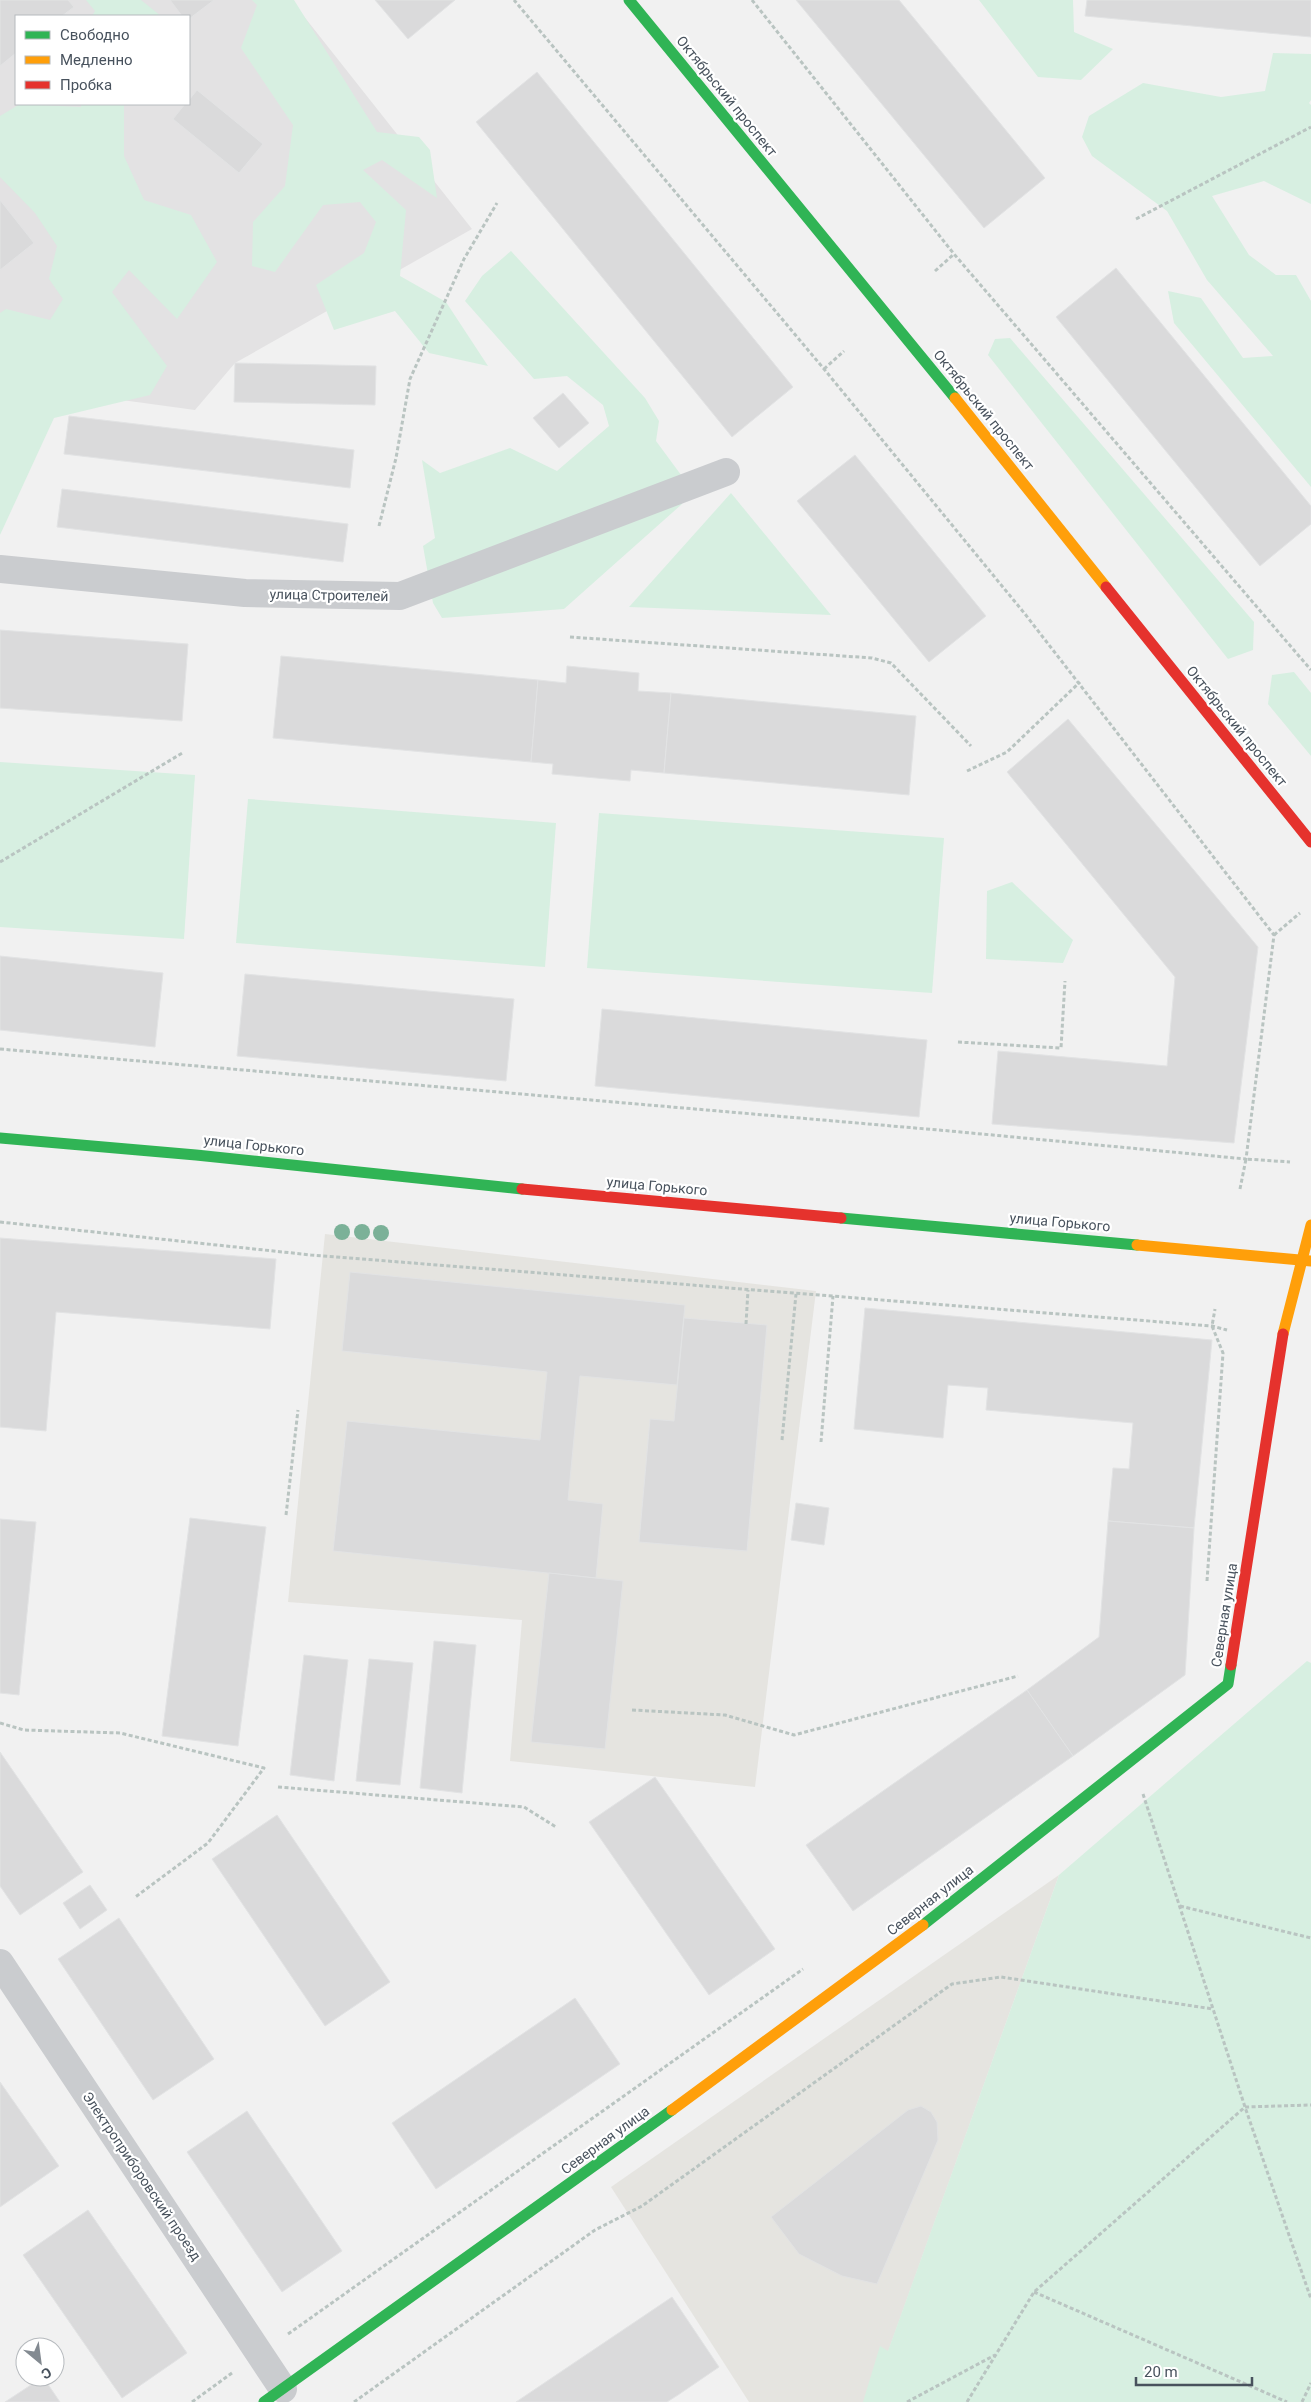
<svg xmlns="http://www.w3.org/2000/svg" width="1311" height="2402" font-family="Roboto,sans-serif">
<rect width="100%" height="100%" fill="#f1f1f1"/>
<g fill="#e5e4e0">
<polygon points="325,1234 816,1291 755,1787 510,1761 522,1620 288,1602"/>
<polygon points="1059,1875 870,2402 749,2402 611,2187"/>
</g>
<path fill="#e3e2e3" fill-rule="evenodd" d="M0 0H291L472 229 235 363 195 410 56 391 0 500ZM16 16H189V104H16Z"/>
<g fill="#d7efe1">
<polygon points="86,0 141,0 161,16 92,16 95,11"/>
<polygon points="252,0 294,0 377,132 419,137 430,150 437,198 382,160 363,170 406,210 400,276 446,302 488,366 429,353 395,311 334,330 316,285 364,253 376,222 360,202 323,205 275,272 252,266 253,222 285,186 293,125 241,48 257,5"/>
<polygon points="979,0 1073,0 1074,32 1113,49 1081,80 1038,77"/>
<polygon points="1273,53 1311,54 1311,100 1309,103 1311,105 1311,204 1264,181 1212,196 1249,255 1276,275 1296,275 1311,301 1311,487 1174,323 1168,291 1201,298 1243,358 1273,356 1207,280 1167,211 1092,156 1082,137 1089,116 1143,83 1221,97 1265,91"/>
<polygon points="20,104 81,107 81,104 124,104 124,156 144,200 191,215 217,262 177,319 129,270 112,292 167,366 150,395 54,418 0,535 0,313 6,309 50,320 63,299 49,279 57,246 35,213 0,177 0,116"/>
<polygon points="511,251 645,398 659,421 656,441 687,483 682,504 564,609 442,618 433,603 423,546 435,538 422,460 440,473 510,448 557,471 609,426 603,405 567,376 534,379 465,301 482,276"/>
<polygon points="1010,338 1254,622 1253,650 1228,659 988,355 995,339"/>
<polygon points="731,493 831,615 629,607"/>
<polygon points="1294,672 1311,693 1311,756 1268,704 1272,675"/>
<polygon points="0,762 195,775 184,939 0,927"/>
<polygon points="248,799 556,823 545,967 236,943"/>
<polygon points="599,813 944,838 932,993 587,968"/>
<polygon points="1012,882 1073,940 1063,963 986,959 987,891"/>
<polygon points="1307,1661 1311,1663 1311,2402 863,2402 880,2346 888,2351 1059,1875"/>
</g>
<g fill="#dadadb" stroke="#e2e3e4">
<polygon points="0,0 68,0 74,7 62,16 16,16 16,53 0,66"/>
<polygon points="170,0 214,0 189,19 189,16 182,16"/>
<polygon points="375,0 455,0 408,39"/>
<polygon points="796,0 899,0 1045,178 984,228"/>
<polygon points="1087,0 1311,0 1311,37 1085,16"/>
<polygon points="537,72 793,387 732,437 476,122"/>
<polygon points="197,90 263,144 239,173 173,119 185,104 189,104 189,100"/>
<polygon points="0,200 34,243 0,270"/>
<polygon points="1116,268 1311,506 1311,524 1260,566 1056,317"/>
<polygon points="235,363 376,366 375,405 234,402"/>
<polygon points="563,393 589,423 559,448 533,418"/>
<polygon points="69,416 354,450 350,488 64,454"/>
<polygon points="855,455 986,616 929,662 797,501"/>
<polygon points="62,489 348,524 343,562 57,527"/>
<polygon points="0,630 188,644 182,721 0,708"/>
<polygon points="281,656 538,680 531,762 273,738"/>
<polygon points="567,666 639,673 638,691 671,693 664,773 631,770 630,781 552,774 553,764 531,762 538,680 566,683"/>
<polygon points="671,693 916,716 909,795 664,773"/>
<polygon points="1068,719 1258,947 1234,1143 992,1124 998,1051 1167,1066 1175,977 1007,772"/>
<polygon points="0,956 163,973 155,1047 0,1030"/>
<polygon points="245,974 514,999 506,1081 237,1056"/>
<polygon points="602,1009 927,1040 919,1117 595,1086"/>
<polygon points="0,1238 276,1259 270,1329 56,1312 46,1431 0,1427"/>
<polygon points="350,1272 685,1305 677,1385 580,1376 568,1500 603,1504 596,1578 333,1551 347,1421 540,1440 547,1372 342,1351"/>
<polygon points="865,1308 1212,1340 1194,1528 1108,1521 1113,1468 1129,1469 1133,1423 986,1410 988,1388 948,1385 943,1438 854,1429"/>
<polygon points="684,1318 767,1325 747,1551 639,1542 650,1419 674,1421"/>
<polygon points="796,1503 829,1508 824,1545 791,1540"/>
<polygon points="190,1518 266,1527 238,1746 162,1736"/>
<polygon points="0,1519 36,1522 19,1695 0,1693"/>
<polygon points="1108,1521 1194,1528 1185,1675 1073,1756 1027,1690 1099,1637"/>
<polygon points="549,1573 623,1581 605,1749 531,1742"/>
<polygon points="434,1641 476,1645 462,1793 420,1788"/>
<polygon points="304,1655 348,1660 334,1781 290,1775"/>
<polygon points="369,1659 413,1663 400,1785 356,1781"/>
<polygon points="1027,1690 1073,1756 853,1911 806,1845"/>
<polygon points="0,1752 83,1872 20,1915 0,1886"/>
<polygon points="655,1777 775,1949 709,1995 589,1822"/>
<polygon points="277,1815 390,1982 325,2026 212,1859"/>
<polygon points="90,1885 107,1910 80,1929 63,1903"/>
<polygon points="119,1918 214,2059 153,2100 58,1959"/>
<polygon points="575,1998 620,2064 436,2189 392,2123"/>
<polygon points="0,2082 59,2166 0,2207"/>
<polygon points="921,2106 931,2112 937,2122 938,2140 877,2284 842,2276 799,2254 771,2217 908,2110"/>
<polygon points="247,2111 342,2251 282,2292 187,2152"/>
<polygon points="88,2210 187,2353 122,2398 23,2255"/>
<polygon points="672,2297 719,2367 678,2395 667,2402 516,2402"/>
<polygon points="43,2377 60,2402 5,2402"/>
</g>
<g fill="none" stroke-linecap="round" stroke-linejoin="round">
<g stroke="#b9c4c1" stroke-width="3" stroke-dasharray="4 2.5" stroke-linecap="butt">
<polyline points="752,0 954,254 1311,670"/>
<polyline points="1136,219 1311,127"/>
<polyline points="935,271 954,254"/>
<polyline points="824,369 844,351"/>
<polyline points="379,526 396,458 410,379 464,259 497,203"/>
<polyline points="570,637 872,658 891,663 971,746"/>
<polyline points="967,771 1007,752 1080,682"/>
<polyline points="0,862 184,752"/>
<polyline points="1274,935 1300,913"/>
<polyline points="958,1042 1061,1048 1065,981"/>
<polyline points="0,1049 950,1131 1246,1159 1274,935 1025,614 824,369 514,0"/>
<polyline points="1240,1189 1246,1159 1290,1162"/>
<polyline points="0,1222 311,1255 1212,1326 1227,1330"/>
<polyline points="746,1324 748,1290"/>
<polyline points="782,1440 796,1294"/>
<polyline points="821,1442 833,1296"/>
<polyline points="286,1515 298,1410"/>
<polyline points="1207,1581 1223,1353 1212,1326 1215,1309"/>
<polyline points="632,1710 725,1715 794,1735 1018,1676"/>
<polyline points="0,1723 24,1730 120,1733 264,1768 208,1843 134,1898"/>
<polyline points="278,1787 524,1807 556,1827"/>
<polyline points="1143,1794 1245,2107 1311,2299"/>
<polyline points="1180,1906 1311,1938"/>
<polyline points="1034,2292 1287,2402"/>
<polyline points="288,2334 803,1969"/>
<polyline points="192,2402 232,2373"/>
<polyline points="354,2402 595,2230 642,2206 952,1984 1001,1977 1213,2009"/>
<polyline points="907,2402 995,2355"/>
<polyline points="967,2402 1034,2292 1245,2107 1311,2105"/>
<polyline points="1302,2402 1311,2383"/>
</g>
<g stroke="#cacccf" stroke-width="28">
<polyline points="0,569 245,593 400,596 726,472"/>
<polyline points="0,1963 283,2389"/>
</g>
<g stroke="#30b455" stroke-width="11">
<polyline points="629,0 955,398"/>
<polyline points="0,1138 196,1155 522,1189"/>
<polyline points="841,1218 1137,1245"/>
<polyline points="923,1925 1228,1684 1231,1665"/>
<polyline points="264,2402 672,2110"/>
</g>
<g stroke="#ff9f0a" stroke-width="11">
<polyline points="955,398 1106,587"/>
<polyline points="1137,1245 1311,1261"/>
<polyline points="1283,1334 1311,1225"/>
<polyline points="672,2110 923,1925"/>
</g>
<g stroke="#e5322d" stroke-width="11">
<polyline points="1106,587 1311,842"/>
<polyline points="522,1189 841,1218"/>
<polyline points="1231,1665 1283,1334"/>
</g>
</g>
<g fill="#7bb198">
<circle cx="342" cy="1232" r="8"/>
<circle cx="362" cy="1232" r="8"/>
<circle cx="381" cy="1233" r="8"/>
</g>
<g text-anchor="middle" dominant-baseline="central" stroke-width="4.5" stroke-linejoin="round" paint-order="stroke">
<g font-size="14" fill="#48525d" stroke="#fff">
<text transform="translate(727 96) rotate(51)">Октябрьский проспект</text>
<text transform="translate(984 410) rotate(51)">Октябрьский проспект</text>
<text transform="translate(329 595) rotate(1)">улица Строителей</text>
<text transform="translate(1237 726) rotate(51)">Октябрьский проспект</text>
<text transform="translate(254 1145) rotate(6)">улица Горького</text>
<text transform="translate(657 1186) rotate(5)">улица Горького</text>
<text transform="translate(1060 1222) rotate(5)">улица Горького</text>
<text transform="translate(1224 1615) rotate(-81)">Северная улица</text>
<text transform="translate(930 1900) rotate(-38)">Северная улица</text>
<text transform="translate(605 2140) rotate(-36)">Северная улица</text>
<text transform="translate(142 2176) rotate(56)">Электроприборовский проезд</text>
</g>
</g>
<rect x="15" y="15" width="175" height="90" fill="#ffffff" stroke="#b6babe"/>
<rect x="25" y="31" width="25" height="8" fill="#30b455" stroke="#b6babe"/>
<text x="60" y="40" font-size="15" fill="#48525d">Свободно</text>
<rect x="25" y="56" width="25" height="8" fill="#ff9f0a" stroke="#b6babe"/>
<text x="60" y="65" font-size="15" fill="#48525d">Медленно</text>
<rect x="25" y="81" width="25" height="8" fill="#e5322d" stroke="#b6babe"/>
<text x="60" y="90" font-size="15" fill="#48525d">Пробка</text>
<g transform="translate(40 2362) rotate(151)"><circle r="24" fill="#ffffff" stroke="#b6babe"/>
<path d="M0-4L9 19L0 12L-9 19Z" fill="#838a91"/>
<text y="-8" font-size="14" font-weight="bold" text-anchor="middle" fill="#48525d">С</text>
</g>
<path d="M1136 2377v8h116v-8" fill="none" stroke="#48525d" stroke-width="2.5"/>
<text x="1144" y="2377" font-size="15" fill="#48525d" stroke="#ffffff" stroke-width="4" paint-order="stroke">20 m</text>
</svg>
